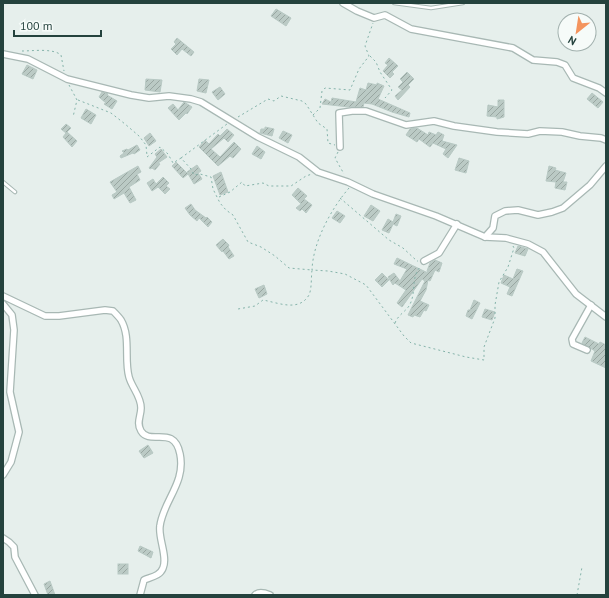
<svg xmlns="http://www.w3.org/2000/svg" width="609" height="598" font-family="'PT Sans',sans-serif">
<defs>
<pattern id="building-hatch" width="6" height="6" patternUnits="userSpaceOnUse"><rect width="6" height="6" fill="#bbcac5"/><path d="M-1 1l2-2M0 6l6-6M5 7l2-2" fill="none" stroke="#98a6a1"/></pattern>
</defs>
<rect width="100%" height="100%" fill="#e6efec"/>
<g fill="url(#building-hatch)" stroke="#b8c9c4">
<polygon points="276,9 291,18 286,26 271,16"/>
<polygon points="177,38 194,52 191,56 182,49 177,55 171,49 176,44 174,42"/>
<polygon points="389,58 398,66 392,72 394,74 390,78 383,71 388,65 385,63"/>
<polygon points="27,65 37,70 33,79 22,74"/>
<polygon points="407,72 414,79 408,85 410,87 398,100 395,96 402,90 398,87 403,82 400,79"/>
<polygon points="146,79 162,80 160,92 145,90"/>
<polygon points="199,79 209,80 206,93 197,91"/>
<polygon points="368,83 377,85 377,83 384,86 378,99 410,113 409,117 392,112 372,104 364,103 363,107 349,107 322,104 325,99 331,102 332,98 356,102 360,88 366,90"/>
<polygon points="220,87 225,94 218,100 212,92"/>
<polygon points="102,92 108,94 107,95 117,101 112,109 104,104 106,103 99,97"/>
<polygon points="592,93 603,102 598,108 587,99"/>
<polygon points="498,100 504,100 504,117 497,119 497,117 487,116 488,105 498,107"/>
<polygon points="184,102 192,107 187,114 186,113 179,120 168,108 173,104 178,110"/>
<polygon points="86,109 96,115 91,124 81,118"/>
<polygon points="66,124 71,128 67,132 77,141 72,147 63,137 66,133 61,129"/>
<polygon points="265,127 274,129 272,136 260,133 261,129 265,129"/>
<polygon points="417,128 428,135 429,132 436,135 438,132 444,135 442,141 457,145 448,158 443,154 446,149 433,143 430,147 419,139 417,142 406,135 410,129"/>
<polygon points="227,129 234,135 228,142 224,138 211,149 220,157 234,142 241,149 233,158 230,156 218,166 199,147 205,140 209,144 218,134 220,136"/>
<polygon points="283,131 292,135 288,143 279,138"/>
<polygon points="150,133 156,141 149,146 144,138"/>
<polygon points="137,145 140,150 134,154 133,153 121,158 120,156 124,153 122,151 127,149 128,150"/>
<polygon points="257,146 265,152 261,159 252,154"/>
<polygon points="161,149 167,157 158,163 160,164 155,170 152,168 150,169 149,168 157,157 155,154"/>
<polygon points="459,158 469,161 466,173 455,170"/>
<polygon points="176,162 188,174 183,178 172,166"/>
<polygon points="197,165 201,171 198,173 202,179 194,184 187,172"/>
<polygon points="138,166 141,172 137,174 140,180 129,187 136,200 130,203 124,193 114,199 112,195 117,192 110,182"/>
<polygon points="549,166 556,168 555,170 566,173 563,182 567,182 565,190 555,188 556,182 546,181"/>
<polygon points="221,172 228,192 220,195 213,176"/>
<polygon points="163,177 169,183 166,186 170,189 165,194 158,187 152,191 147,183 153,179 156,184"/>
<polygon points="298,188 307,196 304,199 312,205 306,213 302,209 300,211 296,208 301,204 292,195"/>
<polygon points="191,204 195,210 206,218 207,217 212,222 208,227 199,218 197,221 190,215 185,208"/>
<polygon points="371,205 380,211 373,221 364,216"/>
<polygon points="337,211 345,216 340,223 332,218"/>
<polygon points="396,214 401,216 397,226 393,224 389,233 382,230 388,219 393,222"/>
<polygon points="223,239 229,245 228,247 234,256 229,259 223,251 222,252 216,245"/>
<polygon points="518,246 528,249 525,256 515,253"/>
<polygon points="397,258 428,273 427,271 430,263 435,260 442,263 439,272 435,270 430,281 428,280 426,290 420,301 429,305 426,311 424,310 420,317 414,315 413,317 408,315 425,281 422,279 402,307 397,303 406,290 395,283 393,285 388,277 394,273 400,281 407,269 394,264"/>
<polygon points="517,269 523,271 512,296 507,294 510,287 501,283 504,275 513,279"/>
<polygon points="382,273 389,280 382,287 375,280"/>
<polygon points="264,285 267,294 259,298 255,289"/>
<polygon points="474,300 480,303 472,319 466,316 468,310 470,310"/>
<polygon points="485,309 495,312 492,320 482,317"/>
<polygon points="585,337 599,344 600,342 606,345 606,368 591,361 595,351 582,343"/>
<polygon points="148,445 153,453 144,458 139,451"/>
<polygon points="140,546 153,552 151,558 138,551"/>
<rect x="118" y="564" width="10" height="10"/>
<polygon points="50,581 55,595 48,595 44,584"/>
</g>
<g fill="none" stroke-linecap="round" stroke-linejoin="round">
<g stroke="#a8b8b4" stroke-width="4.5">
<g id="service">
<polyline points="394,3 431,8 463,3"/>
<polyline points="3,182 15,192"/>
</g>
</g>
<g stroke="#a8b8b4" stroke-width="8">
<g id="minor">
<polyline points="343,3 357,11 374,18 385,15 411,29 513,48 533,60 557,62 565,65 573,78 599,88 606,93"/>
<polyline points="3,54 28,59 67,79 131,95 149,98 169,96 191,99 201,102 258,137 299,157 318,172 348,182 373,194 436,216 485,237 506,238 528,244 543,252 576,294 606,317"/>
<polyline points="340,147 339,113 352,111 366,111 406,125 434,121 454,126 497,132 528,134 540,131 562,132 580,136 601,138 606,140"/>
<polyline points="485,237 493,228 495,216 505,211 518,210 538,215 552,212 563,208 590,185 606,166"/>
<polyline points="424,261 439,253 457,224"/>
<path d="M3 296 45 316H59L105 310 113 311C116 314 119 317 121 320 131 337 124 359 129 377 132 388 141 396 141 408 141 416 136 423 141 431 150 446 174 424 180 454 186 483 163 501 160 526 158 538 168 557 163 568 160 576 151 577 144 580L140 595"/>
<polyline points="3,304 12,315 14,330 10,392 19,432 11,462 3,475"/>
<polyline points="587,350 573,344 572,339 591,305"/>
<polyline points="3,538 9,542 14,547 15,557 35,595"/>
<path d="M255 595C259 591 265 593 270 595"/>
</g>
</g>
<g stroke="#85b3aa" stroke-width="1" stroke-dasharray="2 3" stroke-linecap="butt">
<path d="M22 51C32 51 53 48 61 55L64 71"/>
<polyline points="370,56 376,62 380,72 392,90 385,98"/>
<polyline points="69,85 77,100 73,117"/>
<polyline points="78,100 111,113 125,124 139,136 146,145 147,156"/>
<polyline points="313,115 320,108 322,91 325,88 350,90 359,69 369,56 365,46 373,23"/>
<polyline points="238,117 268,99 274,101 281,96 302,101 306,104 318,123 327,129 328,143 335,145"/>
<polyline points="338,152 335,158 344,174"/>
<path d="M147 157 160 147 168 154 173 163 181 158 191 169 194 175 200 174 211 177 213 189 220 203 226 210 233 215 248 242 261 247 275 256 289 268 312 270C311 277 312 288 309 295 299 312 279 303 263 300L255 306 238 309"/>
<polyline points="181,158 227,124"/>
<path d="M349 188C331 209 313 242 312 270L328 271 345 274 366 285 404 336 411 343 419 345 466 357 484 360V347L495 318V305L499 282 508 267 514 248 513 246"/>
<polyline points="219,197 230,192 242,182 245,186 263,183 269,186 291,186 306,176 312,174"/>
<polyline points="340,198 389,240 403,248 417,261 418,261"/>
<path d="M395 323C398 315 405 312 409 306 417 293 410 277 421 266"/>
<polyline points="577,595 582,567"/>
</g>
<use href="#service" stroke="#fff" stroke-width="2.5"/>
<use href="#minor" stroke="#fff" stroke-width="5.5"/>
</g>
<rect width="609" height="598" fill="none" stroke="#24423d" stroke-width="8"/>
<g transform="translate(577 32) rotate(210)"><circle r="19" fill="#f6fbf9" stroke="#a2b1ae"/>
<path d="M0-3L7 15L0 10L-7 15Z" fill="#f4945e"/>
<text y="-6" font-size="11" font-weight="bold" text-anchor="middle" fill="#24423d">N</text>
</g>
<path d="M14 30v6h87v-6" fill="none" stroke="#24423d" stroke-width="2"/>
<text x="20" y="30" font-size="12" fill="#24423d" stroke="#f6fbf9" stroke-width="3" paint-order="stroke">100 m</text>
</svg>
